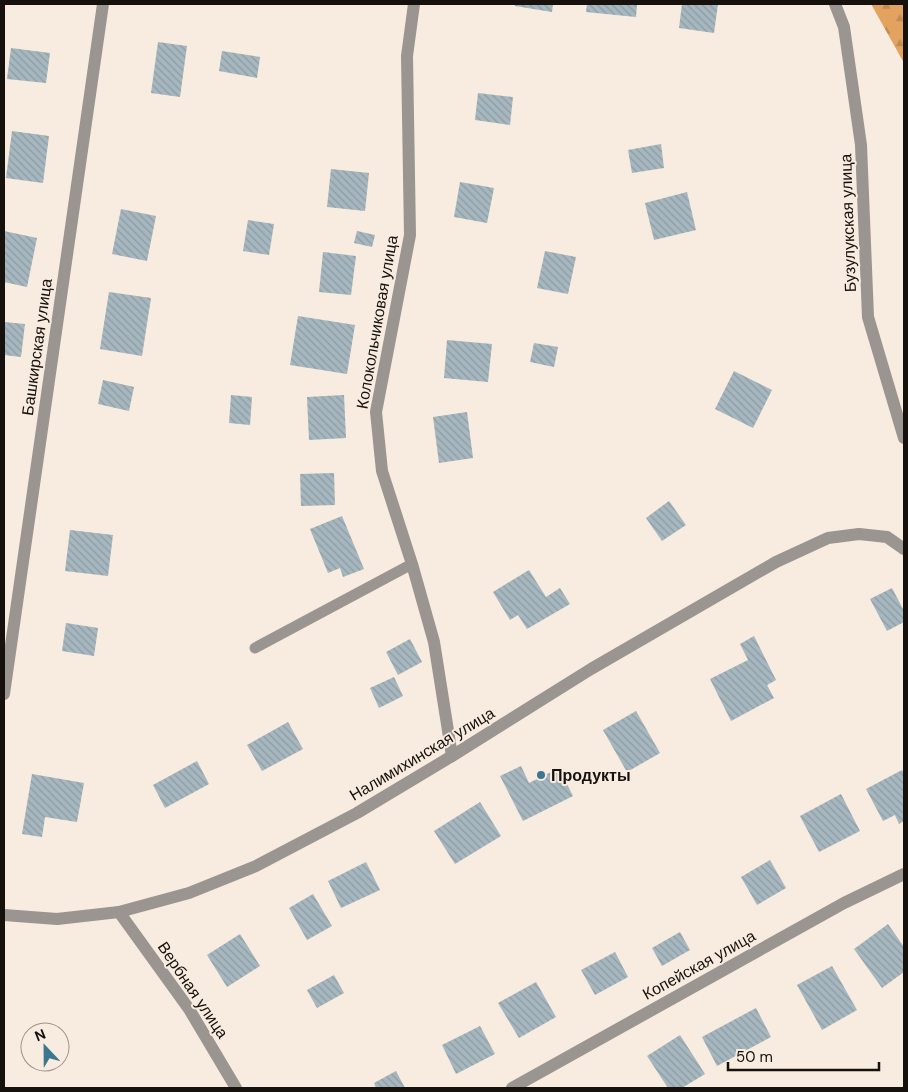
<svg xmlns="http://www.w3.org/2000/svg" width="908" height="1092" font-family="'DM Sans',sans-serif">
<defs>
<pattern id="forest-firs" width="22" height="20" patternUnits="userSpaceOnUse" patternTransform="scale(1.25)"><rect width="22" height="20" fill="#e2a360"/><path d="M5 1l3.5 6h-7zM16 11l3.5 6h-7z" fill="#c18b52"/></pattern>
<pattern id="building-back-hatch" width="6" height="6" patternUnits="userSpaceOnUse" patternTransform="scale(1.25)"><rect width="6" height="6" fill="#a6b7bf"/><path d="M-1 5l2 2M0 0l6 6M5-1l2 2" fill="none" stroke="#8e9ca3"/></pattern>
</defs>
<rect width="100%" height="100%" fill="#f8ebdf"/>
<polygon fill="url(#forest-firs)" points="871,4 904,4 904,63"/>
<g fill="url(#building-back-hatch)">
<polygon points="515,4 553,4 552,12 515,6"/>
<polygon points="587,4 637,4 636,17 586,12"/>
<polygon points="682,4 718,4 714,33 679,28"/>
<polygon points="158,42 187,46 180,97 151,93"/>
<polygon points="11,48 50,53 46,83 7,79"/>
<polygon points="222,51 260,57 257,78 219,71"/>
<polygon points="478,93 513,97 510,125 475,120"/>
<polygon points="12,131 49,136 43,183 6,178"/>
<polygon points="661,144 664,168 632,173 628,150"/>
<polygon points="331,169 369,173 365,211 327,207"/>
<polygon points="460,182 494,188 487,223 454,217"/>
<polygon points="687,192 696,230 654,240 645,203"/>
<polygon points="121,209 156,216 147,261 112,254"/>
<polygon points="248,220 274,224 269,255 243,251"/>
<polygon points="4,231 37,238 27,287 4,282"/>
<polygon points="357,231 375,235 372,247 354,243"/>
<polygon points="545,251 576,257 568,294 537,288"/>
<polygon points="323,252 356,256 351,295 319,292"/>
<polygon points="109,292 151,298 142,356 100,349"/>
<polygon points="298,316 355,325 347,374 290,365"/>
<polygon points="4,322 25,324 21,357 4,355"/>
<polygon points="447,340 492,344 488,382 444,378"/>
<polygon points="534,343 558,347 554,367 530,362"/>
<polygon points="734,371 772,390 753,428 715,409"/>
<polygon points="103,380 134,387 129,411 98,404"/>
<polygon points="231,395 252,397 250,425 229,423"/>
<polygon points="344,395 346,438 309,440 307,397"/>
<polygon points="467,412 473,458 439,463 433,417"/>
<polygon points="334,473 335,505 301,506 300,474"/>
<polygon points="669,501 686,525 662,541 646,518"/>
<polygon points="342,516 364,569 343,577 340,568 328,573 310,529"/>
<polygon points="70,530 113,535 108,576 65,571"/>
<polygon points="529,570 546,597 560,588 570,604 527,629 518,615 510,620 493,592"/>
<polygon points="892,588 904,611 904,622 887,631 870,599"/>
<polygon points="66,623 98,628 94,656 62,651"/>
<polygon points="754,636 776,680 767,685 774,698 731,721 710,679 748,660 740,644"/>
<polygon points="410,639 422,662 398,675 386,652"/>
<polygon points="394,677 403,696 379,708 370,688"/>
<polygon points="636,711 660,753 627,772 603,730"/>
<polygon points="288,722 303,749 262,771 247,745"/>
<polygon points="197,761 209,784 165,808 153,785"/>
<polygon points="521,766 529,783 559,768 573,796 523,821 500,776"/>
<polygon points="902,770 904,773 904,821 899,824 895,815 883,821 866,789"/>
<polygon points="32,774 84,783 77,822 45,817 42,837 22,834"/>
<polygon points="841,794 860,831 819,852 800,816"/>
<polygon points="480,802 501,836 455,864 434,831"/>
<polygon points="770,860 786,888 757,905 741,877"/>
<polygon points="366,862 380,890 341,908 328,881"/>
<polygon points="313,894 332,926 307,940 289,908"/>
<polygon points="888,924 904,947 904,972 882,988 854,949"/>
<polygon points="680,932 690,950 662,966 652,948"/>
<polygon points="240,934 260,966 227,987 207,955"/>
<polygon points="615,952 628,977 595,995 581,970"/>
<polygon points="832,966 857,1010 822,1030 797,985"/>
<polygon points="334,975 344,993 317,1008 307,990"/>
<polygon points="536,982 556,1017 519,1038 498,1003"/>
<polygon points="756,1008 771,1037 717,1066 702,1037"/>
<polygon points="480,1026 495,1054 456,1074 442,1045"/>
<polygon points="680,1035 705,1074 682,1088 668,1088 647,1056"/>
<polygon points="396,1071 405,1088 376,1088 374,1083"/>
</g>
<g fill="none" stroke-linecap="round" stroke-linejoin="round">
<polyline stroke="#9a9590" stroke-width="11" points="255,648 412,564"/>
<g stroke="#9a9590" stroke-width="12">
<polyline points="414,4 407,56 410,235 376,412 382,471 412,564 434,642 452,756"/>
<polyline points="835,4 844,27 861,145 868,317 904,438"/>
<polyline points="4,694 103,4"/>
<polyline points="119,912 189,1009 236,1088"/>
<polyline points="512,1088 844,903 904,874"/>
</g>
<polyline stroke="#9a9590" stroke-width="12" points="4,915 57,919 119,912 189,893 256,866 357,813 452,756 591,669 776,562 828,538 859,534 887,537 904,549"/>
</g>
<circle fill="#3c768f" stroke="#f8ebdf" stroke-width="2" cx="541" cy="775" r="5"/>
<g text-anchor="middle" dominant-baseline="central" stroke-width="4" stroke-linejoin="round" paint-order="stroke">
<g font-size="16" fill="#16110d" stroke="#f8ebdf">
<text transform="translate(848 223) rotate(-92)">Бузулукская улица</text>
<text transform="translate(377 322) rotate(-80)">Колокольчиковая улица</text>
<text transform="translate(37 347) rotate(-82)">Башкирская улица</text>
<text transform="translate(422 754) rotate(-31)">Налимихинская улица</text>
<text transform="translate(699 965) rotate(-29)">Копейская улица</text>
<text transform="translate(193 990) rotate(56)">Вербная улица</text>
</g>
<g font-size="16" font-weight="bold" fill="#16110d" stroke="#f8ebdf" text-anchor="start">
<text x="551" y="775">Продукты</text>
</g>
</g>
<rect width="908" height="1092" fill="none" stroke="#16110d" stroke-width="10"/>
<g transform="translate(45 1047) rotate(338)"><circle r="24" fill="#f8ebdf" stroke="#9e948b"/>
<path d="M0-4L9 19L0 12L-9 19Z" fill="#3c768f"/>
<text y="-8" font-size="14" font-weight="bold" text-anchor="middle" fill="#16110d">N</text>
</g>
<path d="M728 1062v8h151v-8" fill="none" stroke="#16110d" stroke-width="2.5"/>
<text x="736" y="1062" font-size="15" fill="#16110d" stroke="#f8ebdf" stroke-width="4" paint-order="stroke">50 m</text>
</svg>
